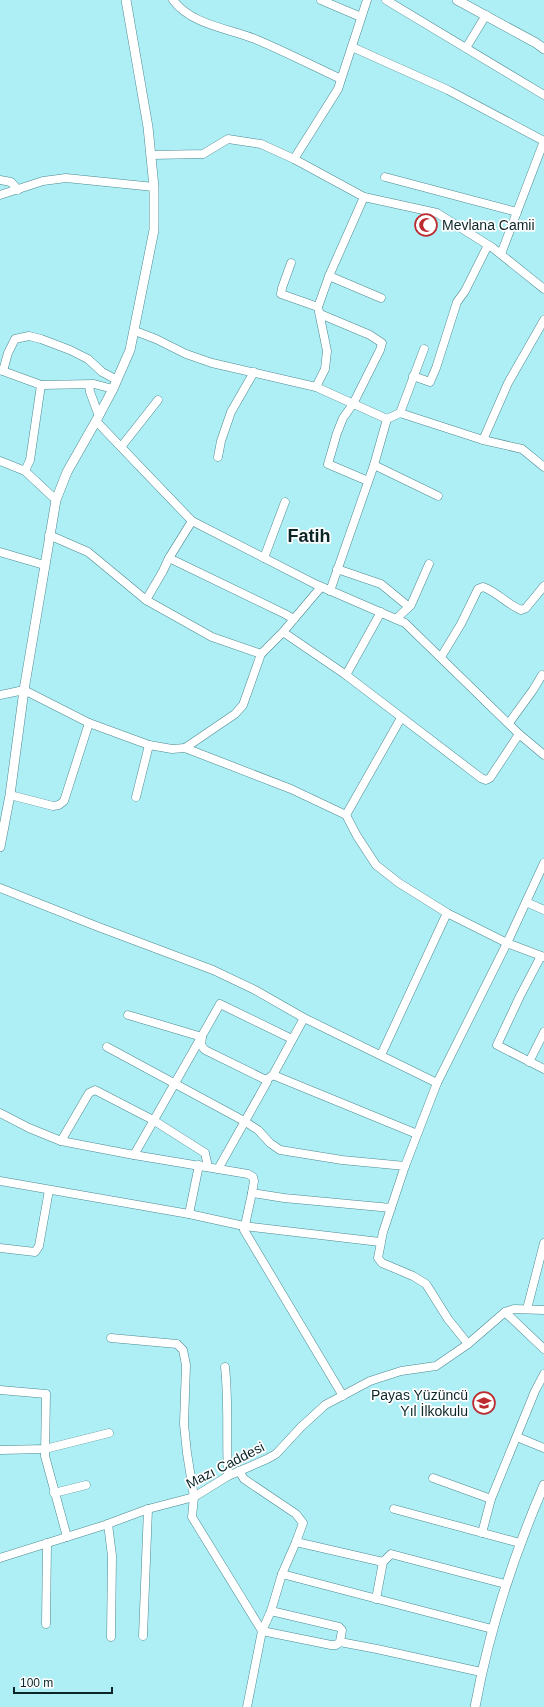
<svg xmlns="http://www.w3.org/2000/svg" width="544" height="1707" font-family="Helvetica,sans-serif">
<rect width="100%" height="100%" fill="#aeeef5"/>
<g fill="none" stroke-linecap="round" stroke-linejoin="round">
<g stroke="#4c8a91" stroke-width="9">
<g id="minor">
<path d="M173 0C192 25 227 28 255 39 284 51 313 66 341 79"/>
<polyline points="321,0 361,17"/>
<polyline points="386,0 544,95"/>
<polyline points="352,47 448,90 544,141"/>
<polyline points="466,48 486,15"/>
<polyline points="151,155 203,154 228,139 261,144 294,159 364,197 437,213 493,248 544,289"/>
<polyline points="294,159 338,89 367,0"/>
<polyline points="385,177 517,212"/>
<polyline points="0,180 11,182 18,190"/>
<polyline points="0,195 43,181 66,178 154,187"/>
<polyline points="364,197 329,276 318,307 327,351 325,369 316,387 387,419"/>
<polyline points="501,254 544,141"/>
<polyline points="291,263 282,288 281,294 318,307"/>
<polyline points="329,276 381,298"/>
<polyline points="320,314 370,335 382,343 380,350 353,404 343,418 337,433 328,464 368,481"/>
<polyline points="135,331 156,339 186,354 212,363 316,387"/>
<polyline points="0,370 41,385 94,384 113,389"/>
<polyline points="3,371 8,353 15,339 29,336 41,339 70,350 88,359 102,372 117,380"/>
<polyline points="413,376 430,382 436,368 457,302 465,291 488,245"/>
<polyline points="89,385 90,392 99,416"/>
<polyline points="400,413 424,349"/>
<polyline points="96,421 192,521 315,584 405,623 519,734 544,755"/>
<polyline points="483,440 508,383 544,320"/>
<polyline points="121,447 158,400"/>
<polyline points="218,457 221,441 231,412 254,372"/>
<polyline points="0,461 25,471 56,500"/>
<polyline points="374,465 438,496"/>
<polyline points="25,471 30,460 41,385"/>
<polyline points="192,521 169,558 163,571 146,600 212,637 261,654"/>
<polyline points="49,535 88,552 146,600"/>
<polyline points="0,552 44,565"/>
<polyline points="169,558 285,614 294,619"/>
<polyline points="264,558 285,502"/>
<polyline points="337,569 381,584 409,607"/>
<polyline points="330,591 374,465 387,419 400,413 483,440 522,449 544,467"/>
<polyline points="396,619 411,605 429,564"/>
<polyline points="283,632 346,675 481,778 486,780 490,778 519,734"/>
<path d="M441 657 461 624 478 589 483 587C497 592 507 604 521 610L526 608 544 586"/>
<polyline points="346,675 381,612"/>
<polyline points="0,695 24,690 89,723 149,745 172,749 185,748 291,789 346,815 357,836 376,865 399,883 447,913 507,943 544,957"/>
<polyline points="509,723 533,690 542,675"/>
<polyline points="185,748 235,714 243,705 261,654 283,632 321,587"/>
<polyline points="10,795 53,806 59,805 64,801 89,723"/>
<polyline points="136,797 149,745"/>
<polyline points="346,815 401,718"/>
<polyline points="0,888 96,926 213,970 255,990 304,1018 437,1083"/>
<polyline points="526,902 544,910"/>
<polyline points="541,956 520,996 497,1045 544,1069"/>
<polyline points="128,1015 202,1037 201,1045 205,1050 266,1080"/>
<polyline points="107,1047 244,1121 258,1130 270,1143 280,1150 342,1160 405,1166 383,1232 378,1258 382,1263 413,1276 426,1284 448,1319 468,1344"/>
<polyline points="381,1055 447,913"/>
<polyline points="529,1062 544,1032"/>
<polyline points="273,1075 417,1134"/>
<polyline points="0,1113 29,1128 61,1141 134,1155 248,1174 253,1177 254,1181 252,1193 284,1198 391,1208"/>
<polyline points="61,1141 89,1093 95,1090 153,1120 205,1153 208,1167"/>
<polyline points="134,1155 220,1004 292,1039"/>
<polyline points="405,1166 437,1083 507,943 544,863"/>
<polyline points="218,1169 267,1082 266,1080 273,1075 304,1018"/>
<polyline points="0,1181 189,1214 244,1226 380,1242"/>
<polyline points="252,1193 244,1230 343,1396"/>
<polyline points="189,1214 199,1165"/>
<polyline points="0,1248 35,1252 39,1246 49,1190"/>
<polyline points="527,1309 544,1243"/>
<polyline points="505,1312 544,1349"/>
<polyline points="111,1338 177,1344 183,1350 186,1365 184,1424 187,1453 194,1497 192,1517 262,1631 331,1645 336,1645 340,1642 377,1649 481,1672"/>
<path d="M225 1367C229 1403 226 1440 228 1476"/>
<polyline points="0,1390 46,1394 45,1456 67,1537"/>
<polyline points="517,1437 544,1448"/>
<polyline points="0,1450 45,1449 109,1433"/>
<polyline points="239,1471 244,1479 296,1514 303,1523 296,1542 282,1574 271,1611 262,1631 247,1707"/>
<polyline points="433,1478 491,1499"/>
<polyline points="54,1493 86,1485"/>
<polyline points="394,1509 520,1543"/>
<polyline points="108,1524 112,1556 111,1637"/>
<polyline points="482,1533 491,1499 535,1391 544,1374"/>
<polyline points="296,1542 383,1562 391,1554 505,1584"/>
<polyline points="0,1558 105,1525 148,1509 194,1497 228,1476 267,1459 276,1454 301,1427 325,1405 370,1381 401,1371 436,1366 468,1344 505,1312 514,1309 544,1310"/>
<polyline points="282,1574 492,1629"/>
<polyline points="376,1599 383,1562"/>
<polyline points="271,1611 339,1627 342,1630 340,1642"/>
<polyline points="46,1624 47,1543"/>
<polyline points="143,1636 148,1509"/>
</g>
</g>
<g stroke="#4c8a91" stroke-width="10">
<g id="tertiary">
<polyline points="457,0 536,43 544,49"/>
<polyline points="0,847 10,795 24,690 56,500 67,472 96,421 113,389 130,350 154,230 154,187 148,127 126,0"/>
<path d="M475 1707C489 1630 513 1557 544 1485"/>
</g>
</g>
<use href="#minor" stroke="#fff" stroke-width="8"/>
<use href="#tertiary" stroke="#fff" stroke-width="9"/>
</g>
<defs>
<g id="mosque-ring" transform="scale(1.15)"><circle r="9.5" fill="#fff" stroke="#bb2b2f" stroke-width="1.5"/><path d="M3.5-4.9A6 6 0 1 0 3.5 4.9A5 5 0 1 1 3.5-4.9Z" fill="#bb2b2f"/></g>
<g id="school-ring" transform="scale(1.15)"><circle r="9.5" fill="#fff" stroke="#bb2b2f" stroke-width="1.5"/><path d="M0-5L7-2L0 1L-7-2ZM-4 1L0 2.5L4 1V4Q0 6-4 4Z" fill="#bb2b2f"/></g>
</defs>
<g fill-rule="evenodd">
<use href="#mosque-ring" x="426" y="225"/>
<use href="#school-ring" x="484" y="1403"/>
</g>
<g text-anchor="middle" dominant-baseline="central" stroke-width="3.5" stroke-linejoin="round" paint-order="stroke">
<g font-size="14" fill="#0b2528" stroke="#fff" text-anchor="start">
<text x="442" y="225">Mevlana Camii</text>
<text x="468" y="1395" text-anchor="end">Payas Yüzüncü<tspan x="468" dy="16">Yıl İlkokulu</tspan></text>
</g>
<g font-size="14" fill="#0b2528" stroke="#fff">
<text transform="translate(225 1465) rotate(-27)">Mazı Caddesi</text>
</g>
<g font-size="18" font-weight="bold" fill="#0b2528" stroke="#fff">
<text x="309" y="536">Fatih</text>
</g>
</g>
<path d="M14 1687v6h98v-6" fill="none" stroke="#0b2528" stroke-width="2"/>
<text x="20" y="1687" font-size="12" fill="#0b2528" stroke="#ffffff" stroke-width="3" paint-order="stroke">100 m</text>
</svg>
